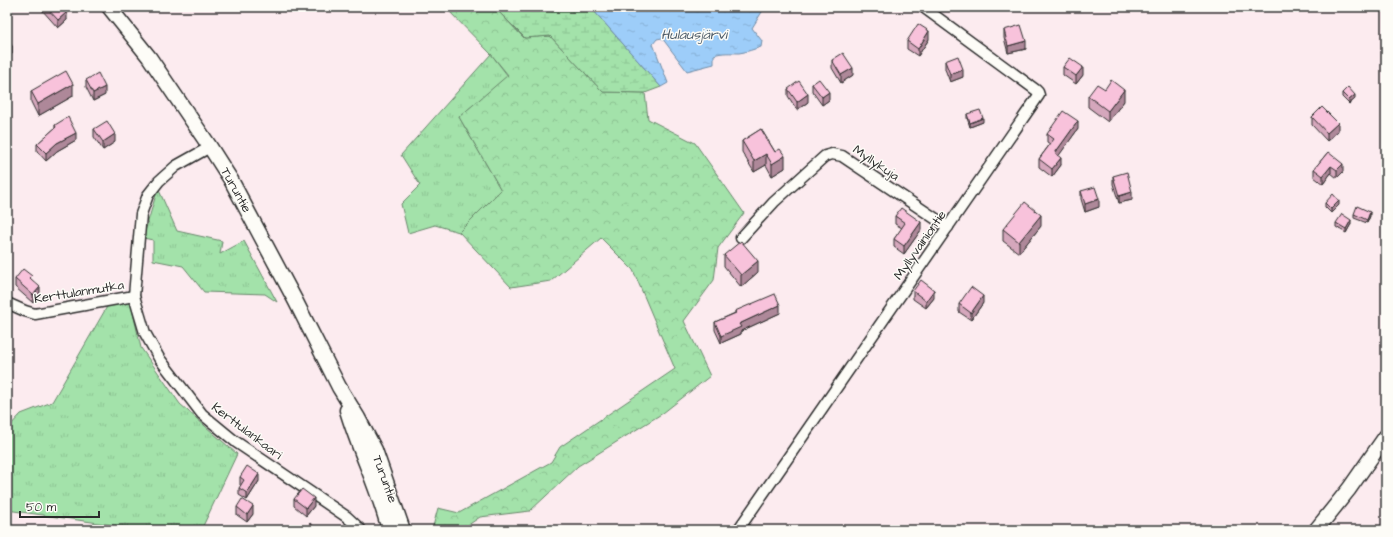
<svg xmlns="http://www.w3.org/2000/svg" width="1393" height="537" font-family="'Architects Daughter',sans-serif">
<defs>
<pattern id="grass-tufts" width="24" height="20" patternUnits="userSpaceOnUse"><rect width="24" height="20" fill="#a3e2aa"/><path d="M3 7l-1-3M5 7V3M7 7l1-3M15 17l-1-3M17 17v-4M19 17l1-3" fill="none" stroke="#8cc292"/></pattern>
<pattern id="forest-crowns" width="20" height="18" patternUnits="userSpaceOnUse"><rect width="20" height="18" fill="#a3e2aa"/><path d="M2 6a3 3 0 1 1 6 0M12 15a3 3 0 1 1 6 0" fill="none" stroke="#8cc292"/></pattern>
<pattern id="wetland-marsh" width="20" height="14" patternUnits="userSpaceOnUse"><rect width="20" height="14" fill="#a3e2aa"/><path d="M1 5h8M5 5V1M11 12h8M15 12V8" fill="none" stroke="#8cc292"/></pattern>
<pattern id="water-ripples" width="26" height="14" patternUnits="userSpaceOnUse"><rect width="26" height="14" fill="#9dcdf9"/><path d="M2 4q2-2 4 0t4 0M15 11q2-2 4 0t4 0" fill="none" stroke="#87b0d6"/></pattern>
</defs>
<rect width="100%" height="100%" fill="#fcebef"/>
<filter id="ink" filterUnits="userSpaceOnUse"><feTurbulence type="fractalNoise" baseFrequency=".025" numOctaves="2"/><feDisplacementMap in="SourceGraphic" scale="8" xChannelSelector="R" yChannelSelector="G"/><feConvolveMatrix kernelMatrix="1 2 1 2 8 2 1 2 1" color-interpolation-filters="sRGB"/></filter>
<g filter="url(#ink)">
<g fill="url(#grass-tufts)" stroke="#67866a">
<polygon points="491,54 508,76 459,117 501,190 459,232 435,225 408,233 401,204 420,185 401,155"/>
<polygon points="158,188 177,231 222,241 220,254 244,241 277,302 265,294 204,292 183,266 153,260 153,240 143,238"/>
<polygon points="128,291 141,348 180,404 237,454 203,526 190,530 148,530 7,510 7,429 21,414 52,402 112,298"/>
</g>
<polygon fill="url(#forest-crowns)" stroke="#67866a" points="445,7 494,7 524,38 550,36 603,92 645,93 648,119 695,143 744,213 718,248 714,280 684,321 710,376 663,413 578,466 530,511 480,517 461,530 432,530 438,508 459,513 551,462 560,447 675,369 633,270 601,238 551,281 511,287 459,232 501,190 459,117 508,75 491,54"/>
<polygon fill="url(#wetland-marsh)" stroke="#67866a" points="494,7 585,7 594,11 661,87 645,93 603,92 550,36 525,38"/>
<path fill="url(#water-ripples)" stroke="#6f8ca7" d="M585 7H765L752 28 762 41 761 47C754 49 747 52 739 53 730 53 722 52 714 55V64L687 71 662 38 657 39 653 44 668 83 661 87 594 11Z"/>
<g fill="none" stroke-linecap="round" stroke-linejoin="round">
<g stroke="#2b2b2b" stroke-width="13">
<g id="street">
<polyline points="210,147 176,166 159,181 148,195 141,214 134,296 145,333 159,358 202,414 236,442 347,517 361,530"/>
<polyline points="741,238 774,202 825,156 832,154 842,156 948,227"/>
<polyline points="7,303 25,311 35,314 134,296"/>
<polyline points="738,530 1039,95 1038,92 1036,90 923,7"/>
</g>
</g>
<g stroke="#2b2b2b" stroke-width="17">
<g id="secondary">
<polyline points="109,7 149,57 210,147 231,180 295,300 339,387 358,418 375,450 403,530"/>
<path d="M347 410C359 451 379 489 389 530"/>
<polyline points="1316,530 1349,489 1386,436"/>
</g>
</g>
<use href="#street" stroke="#fdfcf7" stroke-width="10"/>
<use href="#secondary" stroke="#fdfcf7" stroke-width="14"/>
</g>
<g fill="#d5a7bc" stroke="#2b2b2b">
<polygon points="42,7 62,7 67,20 58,28 42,10"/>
<polygon points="1004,30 1026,49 1008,53 1004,38"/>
<polygon points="929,39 918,56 907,49 907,41"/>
<polygon points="832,60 853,75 841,83 832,68"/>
<polygon points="945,61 963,77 950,82 945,69"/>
<polygon points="1063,67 1083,75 1076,84 1063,75"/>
<polygon points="86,80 105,95 93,101 86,87"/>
<polygon points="812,84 829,100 822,105 812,91"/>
<polygon points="788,89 808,102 797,110 788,96"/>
<polygon points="1105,89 1124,101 1108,122 1088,107 1088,96"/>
<polygon points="31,91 73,96 38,116 31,102"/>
<polygon points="1342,93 1355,99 1349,104 1342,97"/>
<polygon points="967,114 983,122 970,127 967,118"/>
<polygon points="1312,117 1338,131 1327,141 1312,125"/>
<polygon points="55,125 76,140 57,151 46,161 37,151 37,144 55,128"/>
<polygon points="94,129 115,142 103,150 94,137"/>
<polygon points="761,129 785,168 772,176 766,165 754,172 742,152 742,141"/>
<polygon points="1078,129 1058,156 1061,165 1052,177 1039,167 1039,159 1050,144 1047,142 1047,134"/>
<polygon points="1328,152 1343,172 1337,178 1331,173 1323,184 1314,177 1314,169"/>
<polygon points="1113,176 1132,200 1119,203 1113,184"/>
<polygon points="1081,191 1099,207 1085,212 1081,199"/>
<polygon points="1325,203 1339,205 1331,213 1325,207"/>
<polygon points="1354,214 1370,216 1367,223 1354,218"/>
<polygon points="895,216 921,230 904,254 894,247 894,239 902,228 895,224"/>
<polygon points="1336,223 1351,224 1346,233 1336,227"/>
<polygon points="1041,226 1019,253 1003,241 1003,229"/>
<polygon points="724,255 758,272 741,287 724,266"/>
<polygon points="15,279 32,280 40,295 33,303 15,287"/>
<polygon points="913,291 934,298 926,308 913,299"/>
<polygon points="983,303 971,320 959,312 959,304"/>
<polygon points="735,311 780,313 741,331 741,334 721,343 715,330 715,322 735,313"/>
<polygon points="240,477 259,481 247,500 239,495 239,488 241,486 240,485"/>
<polygon points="294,499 314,506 306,516 294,506"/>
<polygon points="237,507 253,514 247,522 237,515"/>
</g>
<g fill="#ae8899" stroke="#2b2b2b">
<polygon points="67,12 67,20 58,28 58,20"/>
<polygon points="929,31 929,39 918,56 918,49"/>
<polygon points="1026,41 1026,49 1008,53 1008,46"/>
<polygon points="12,46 12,54 7,57 7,50"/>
<polygon points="1083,67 1083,75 1076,84 1076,76"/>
<polygon points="853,68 853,75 841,83 841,75"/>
<polygon points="963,69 963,77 950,82 950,74"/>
<polygon points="73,84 73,96 38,116 38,104"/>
<polygon points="105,87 105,95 93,101 93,93"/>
<polygon points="1124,90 1124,101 1108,122 1108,111"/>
<polygon points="829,92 829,100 822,105 822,97"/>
<polygon points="808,94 808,102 797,110 797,102"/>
<polygon points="1355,95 1355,99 1349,104 1349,100"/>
<polygon points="983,118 983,122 970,127 970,123"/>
<polygon points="1078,121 1078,129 1055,161 1055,153"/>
<polygon points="1338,123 1338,131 1327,141 1327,133"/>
<polygon points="76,133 76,140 57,151 46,161 46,153 57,143"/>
<polygon points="115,134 115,142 103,150 103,142"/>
<polygon points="766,154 766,165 754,172 754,161"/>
<polygon points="785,156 785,168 772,176 772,164"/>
<polygon points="1061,158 1061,165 1052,177 1052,169"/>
<polygon points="1343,164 1343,172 1337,178 1337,170"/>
<polygon points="1331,166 1331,173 1323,184 1323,176"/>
<polygon points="1132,192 1132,200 1119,203 1119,196"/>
<polygon points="1099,199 1099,207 1085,212 1085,204"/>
<polygon points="1339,201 1339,205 1331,213 1331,209"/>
<polygon points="1370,212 1370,216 1367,223 1367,220"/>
<polygon points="1041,215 1041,226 1019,253 1019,242"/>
<polygon points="1351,220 1351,224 1346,233 1346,229"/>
<polygon points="921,222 921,230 904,254 904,246"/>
<polygon points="758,261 758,272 741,287 741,275"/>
<polygon points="40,287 40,295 33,303 33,295"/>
<polygon points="934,290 934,298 926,308 926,301"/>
<polygon points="983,296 983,303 971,320 971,313"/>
<polygon points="780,305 780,313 741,331 741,334 721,343 721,336 739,324"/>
<polygon points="259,474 259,481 247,500 247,493"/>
<polygon points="314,498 314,506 306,516 306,508"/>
<polygon points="253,506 253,514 247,522 247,515"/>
</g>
<g fill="#f8c2db" stroke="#2b2b2b">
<polygon points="46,7 62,7 67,12 58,20"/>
<polygon points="918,24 929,31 918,49 907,41"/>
<polygon points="1021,25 1026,41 1008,46 1004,30"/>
<polygon points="7,39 12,46 7,50"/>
<polygon points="843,53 853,68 841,75 832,60"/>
<polygon points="958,56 963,69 950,74 945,61"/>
<polygon points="1070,58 1083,67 1076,76 1063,67"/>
<polygon points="66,71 73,84 38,104 31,91"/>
<polygon points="98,73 105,87 93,93 86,80"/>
<polygon points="819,79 829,92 822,97 812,84"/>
<polygon points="1111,80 1124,90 1108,111 1088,96 1097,84 1105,89"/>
<polygon points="799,81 808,94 797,102 788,89"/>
<polygon points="1348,87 1355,95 1349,100 1342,93"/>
<polygon points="1322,107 1338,123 1327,133 1312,117"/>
<polygon points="980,110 983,118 970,123 967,114"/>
<polygon points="1063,111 1078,121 1055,153 1061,158 1052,169 1039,159 1054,139 1047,134"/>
<polygon points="68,117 76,133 57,143 46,153 37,144 56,127 55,125"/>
<polygon points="107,121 115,134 103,142 94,129"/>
<polygon points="761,129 775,152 780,149 785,156 772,164 766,154 754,161 742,141"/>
<polygon points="1328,152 1343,164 1337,170 1331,166 1323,176 1314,169"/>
<polygon points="1127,172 1132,192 1119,196 1113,176"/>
<polygon points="1095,187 1099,199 1085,204 1081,191"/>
<polygon points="1333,194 1339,201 1331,209 1325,203"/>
<polygon points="1025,202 1041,215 1019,242 1003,229"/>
<polygon points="1357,206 1370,212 1367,220 1354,214"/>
<polygon points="901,208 921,222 904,246 894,239 905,223 895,216"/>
<polygon points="1342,214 1351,220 1346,229 1336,223"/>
<polygon points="741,241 758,261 741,275 724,255"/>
<polygon points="23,269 32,276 30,278 40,287 33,295 15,279"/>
<polygon points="921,280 934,290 926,301 913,291"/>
<polygon points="971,287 983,296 971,313 959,304"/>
<polygon points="775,294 780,305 739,324 741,327 721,336 715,322 736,313 735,311"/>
<polygon points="247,466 259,474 247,493 239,488 244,480 240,477"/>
<polygon points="302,489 314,498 306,508 294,499"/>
<polygon points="242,499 253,506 247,515 237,507"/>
<polygon points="310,523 318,530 306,530 305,529"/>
</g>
</g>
<g text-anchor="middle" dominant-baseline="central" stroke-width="3" stroke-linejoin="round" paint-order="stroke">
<g font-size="13" fill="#2b2b2b" stroke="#fdfcf7">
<text transform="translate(876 163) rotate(34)">Myllykuja</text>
<text transform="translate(236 190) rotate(61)">Turuntie</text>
<text transform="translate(920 245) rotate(-55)">Myllyvainiontie</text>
<text transform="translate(79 292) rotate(-9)">Kerttulanmutka</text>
<text transform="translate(247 431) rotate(37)">Kerttulankaari</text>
<text transform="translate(385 479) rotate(70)">Turuntie</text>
</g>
<g font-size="14" font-style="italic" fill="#4d5c69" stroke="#fdfcf7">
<text x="694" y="35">Hulausjärvi</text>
</g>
</g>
<rect width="1393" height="537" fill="none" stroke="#fdfcf7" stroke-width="24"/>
<rect x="12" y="12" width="1369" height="513" fill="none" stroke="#2b2b2b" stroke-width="1.5" filter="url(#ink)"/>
<path d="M20 511v6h79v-6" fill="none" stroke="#2b2b2b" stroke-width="2"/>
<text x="26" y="511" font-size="12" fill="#2b2b2b" stroke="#fdfcf7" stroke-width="3" paint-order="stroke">50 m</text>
</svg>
